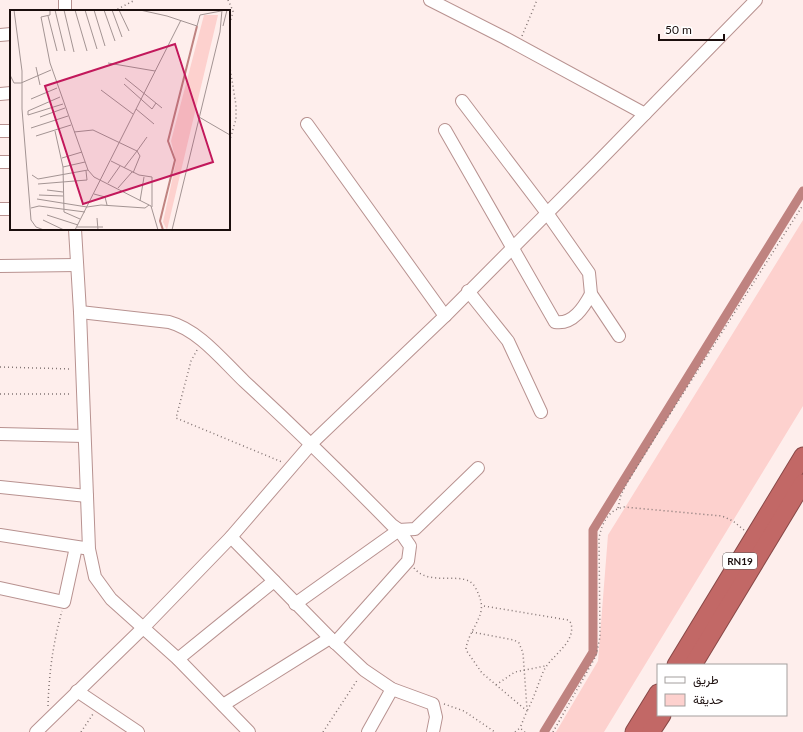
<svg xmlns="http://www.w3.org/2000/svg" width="803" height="732" font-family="Lato,Vazirmatn,sans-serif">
<rect width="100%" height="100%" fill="#feeeec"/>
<polygon fill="#fdd1ce" points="803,220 803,406 604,732 556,732 598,661 608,535"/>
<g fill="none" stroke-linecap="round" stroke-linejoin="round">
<polyline stroke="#bf8380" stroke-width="9" points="544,732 593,652 593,530 803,191"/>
<g stroke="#b89290" stroke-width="14">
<g id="minor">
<polyline points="65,0 65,11"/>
<polyline points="430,0 505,38 645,114"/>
<polyline points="0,35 11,34"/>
<polyline points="0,94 11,93"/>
<polyline points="462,101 547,213 589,273 591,294 619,336"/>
<polyline points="307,124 445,316"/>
<path d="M445 130 555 322C573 325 584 307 591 294"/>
<polyline points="0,131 11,131"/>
<polyline points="0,162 11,162"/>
<polyline points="0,209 11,209"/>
<polyline points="75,229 80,312 89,549 95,577 111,599 178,659 249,732"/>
<polyline points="0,266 77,265"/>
<polyline points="468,291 508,341 541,412"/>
<path d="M80 312 169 322C199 330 223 361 245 382 295 428 344 476 392 525L399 530 415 529 478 468"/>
<polyline points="0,434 84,436"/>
<polyline points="0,487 87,496"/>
<polyline points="0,535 84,548"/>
<polyline points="231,537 330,638 364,670 392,689 433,704 436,717 433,732"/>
<polyline points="0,588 64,602 76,547"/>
<polyline points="295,604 399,530 410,546 408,561 335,643"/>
<polyline points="178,659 274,581"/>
<polyline points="77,691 138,732"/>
<polyline points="223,705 330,638"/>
<polyline points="36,732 143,628 231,537 312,443 445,316 597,163 756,0"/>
<polyline points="368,732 392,689"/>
</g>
</g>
<g stroke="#884847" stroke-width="19">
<g id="highway">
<polyline points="676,665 803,456"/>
<polyline points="693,665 803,483"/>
<polyline points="634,732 658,693"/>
<polyline points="651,732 662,715"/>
</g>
</g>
<g stroke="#837574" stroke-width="1.5" stroke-dasharray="1 3" stroke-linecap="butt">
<polyline points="228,0 233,11 229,28"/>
<polyline points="114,11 135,0"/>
<polyline points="522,36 537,0"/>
<polyline points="229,62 236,105 236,119 229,143"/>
<polyline points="197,350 191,361 176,418 282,462"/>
<polyline points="0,367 72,369"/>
<polyline points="0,394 72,394"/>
<polyline points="618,508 621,495 627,483 656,436 803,205"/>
<path d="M414 568C430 588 465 569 475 587 488 610 479 616 469 638 468 642 466 645 466 650L482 673 527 711 520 728"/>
<path d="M484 606 568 620 571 623C576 643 552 655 544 670 538 684 534 698 527 711"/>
<polyline points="472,632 514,640 519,643 523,653 527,709"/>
<polyline points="496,685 515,672 545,666"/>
<polyline points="444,704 464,711 495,732"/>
<path d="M48 706C49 673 53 643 62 611"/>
<polyline points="81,732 93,714"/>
<polyline points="323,732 358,679"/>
<polyline points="515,732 520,728 525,732"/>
<path d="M553 732 596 656 600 637 599 538C602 523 608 510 624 507L722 516 733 521 744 530"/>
</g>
<use href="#minor" stroke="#fff" stroke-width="12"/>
<use href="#highway" stroke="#c26866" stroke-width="17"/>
</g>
<g text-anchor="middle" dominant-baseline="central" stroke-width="4" stroke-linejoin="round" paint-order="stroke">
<rect fill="#fff" stroke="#5f5656" stroke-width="1" x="723" y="553" width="34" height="16" rx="3"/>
<g font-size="10" font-weight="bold" fill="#1b0e0d">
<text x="740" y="561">RN19</text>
</g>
</g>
<g transform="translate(10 10)">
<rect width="220" height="220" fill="#feeeec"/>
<path d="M194 5H208L157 220 153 212 166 152 161 131Z" fill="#fdd1ce"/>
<path fill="none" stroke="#bf8380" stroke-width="2" d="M153 220 150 211 165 150 158 131 187 16"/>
<path fill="none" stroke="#a39493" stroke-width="1" d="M4 0 12 61V99L21 210 26 217 34 220M40 0V5L31 7 40 53 78 160 84 167 141 196 148 220M45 0 55 41M54 0 64 42M65 0 77 41M75 0 87 39M84 0 95 36M94 0 105 31M102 0 112 27M109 0 119 21M130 0 157 6 187 16 190 5 211 1M38 6 47 41M213 16 217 0M98 53 145 61M26 57 30 75M0 65 4 73H11L41 60M115 68 152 98M114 74 142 99 146 93M91 80 123 104M50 87 18 101V105L53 94M21 89 47 78M126 99 144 114M30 107 55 98M189 107 220 125M21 118 58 106M45 121 53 157 54 202 70 209M64 122 83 120 127 141 137 127M26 126 61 115M52 148 72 142M101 151 129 165 142 167V197M53 157 75 152M114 158 127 141 130 146 123 163M22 165 28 169 78 160M98 173 110 156M28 174 77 170 76 161M108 178 122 162M37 180 53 182M84 184 95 187 97 195M29 185 53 186M27 189 77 197 91 195 135 198 139 195M130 191 134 167M21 198 29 196 75 202M37 205 68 215M87 208 88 220M33 210 54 220M67 217H93M65 220 171 10M162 220 210 22 212 0"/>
<path fill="#c2185b" fill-opacity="0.15" stroke="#c2185b" stroke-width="2" d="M165 34 203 152 73 194 35 76Z"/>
<rect width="220" height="220" fill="none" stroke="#1b0e0d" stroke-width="2"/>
</g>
<rect x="657" y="664" width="130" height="52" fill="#ffffff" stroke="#a49f9e"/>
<rect x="665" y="677" width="20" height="6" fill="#ffffff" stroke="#a49f9e"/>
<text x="693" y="684" font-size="12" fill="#1b0e0d">طريق</text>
<rect x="665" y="694" width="20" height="12" fill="#fdd1ce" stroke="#a49f9e"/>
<text x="693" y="704" font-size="12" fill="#1b0e0d">حديقة</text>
<path d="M659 34v6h65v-6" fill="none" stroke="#1b0e0d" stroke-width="2"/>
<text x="665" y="34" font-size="12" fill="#1b0e0d" stroke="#ffffff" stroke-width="3" paint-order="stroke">50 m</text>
</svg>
